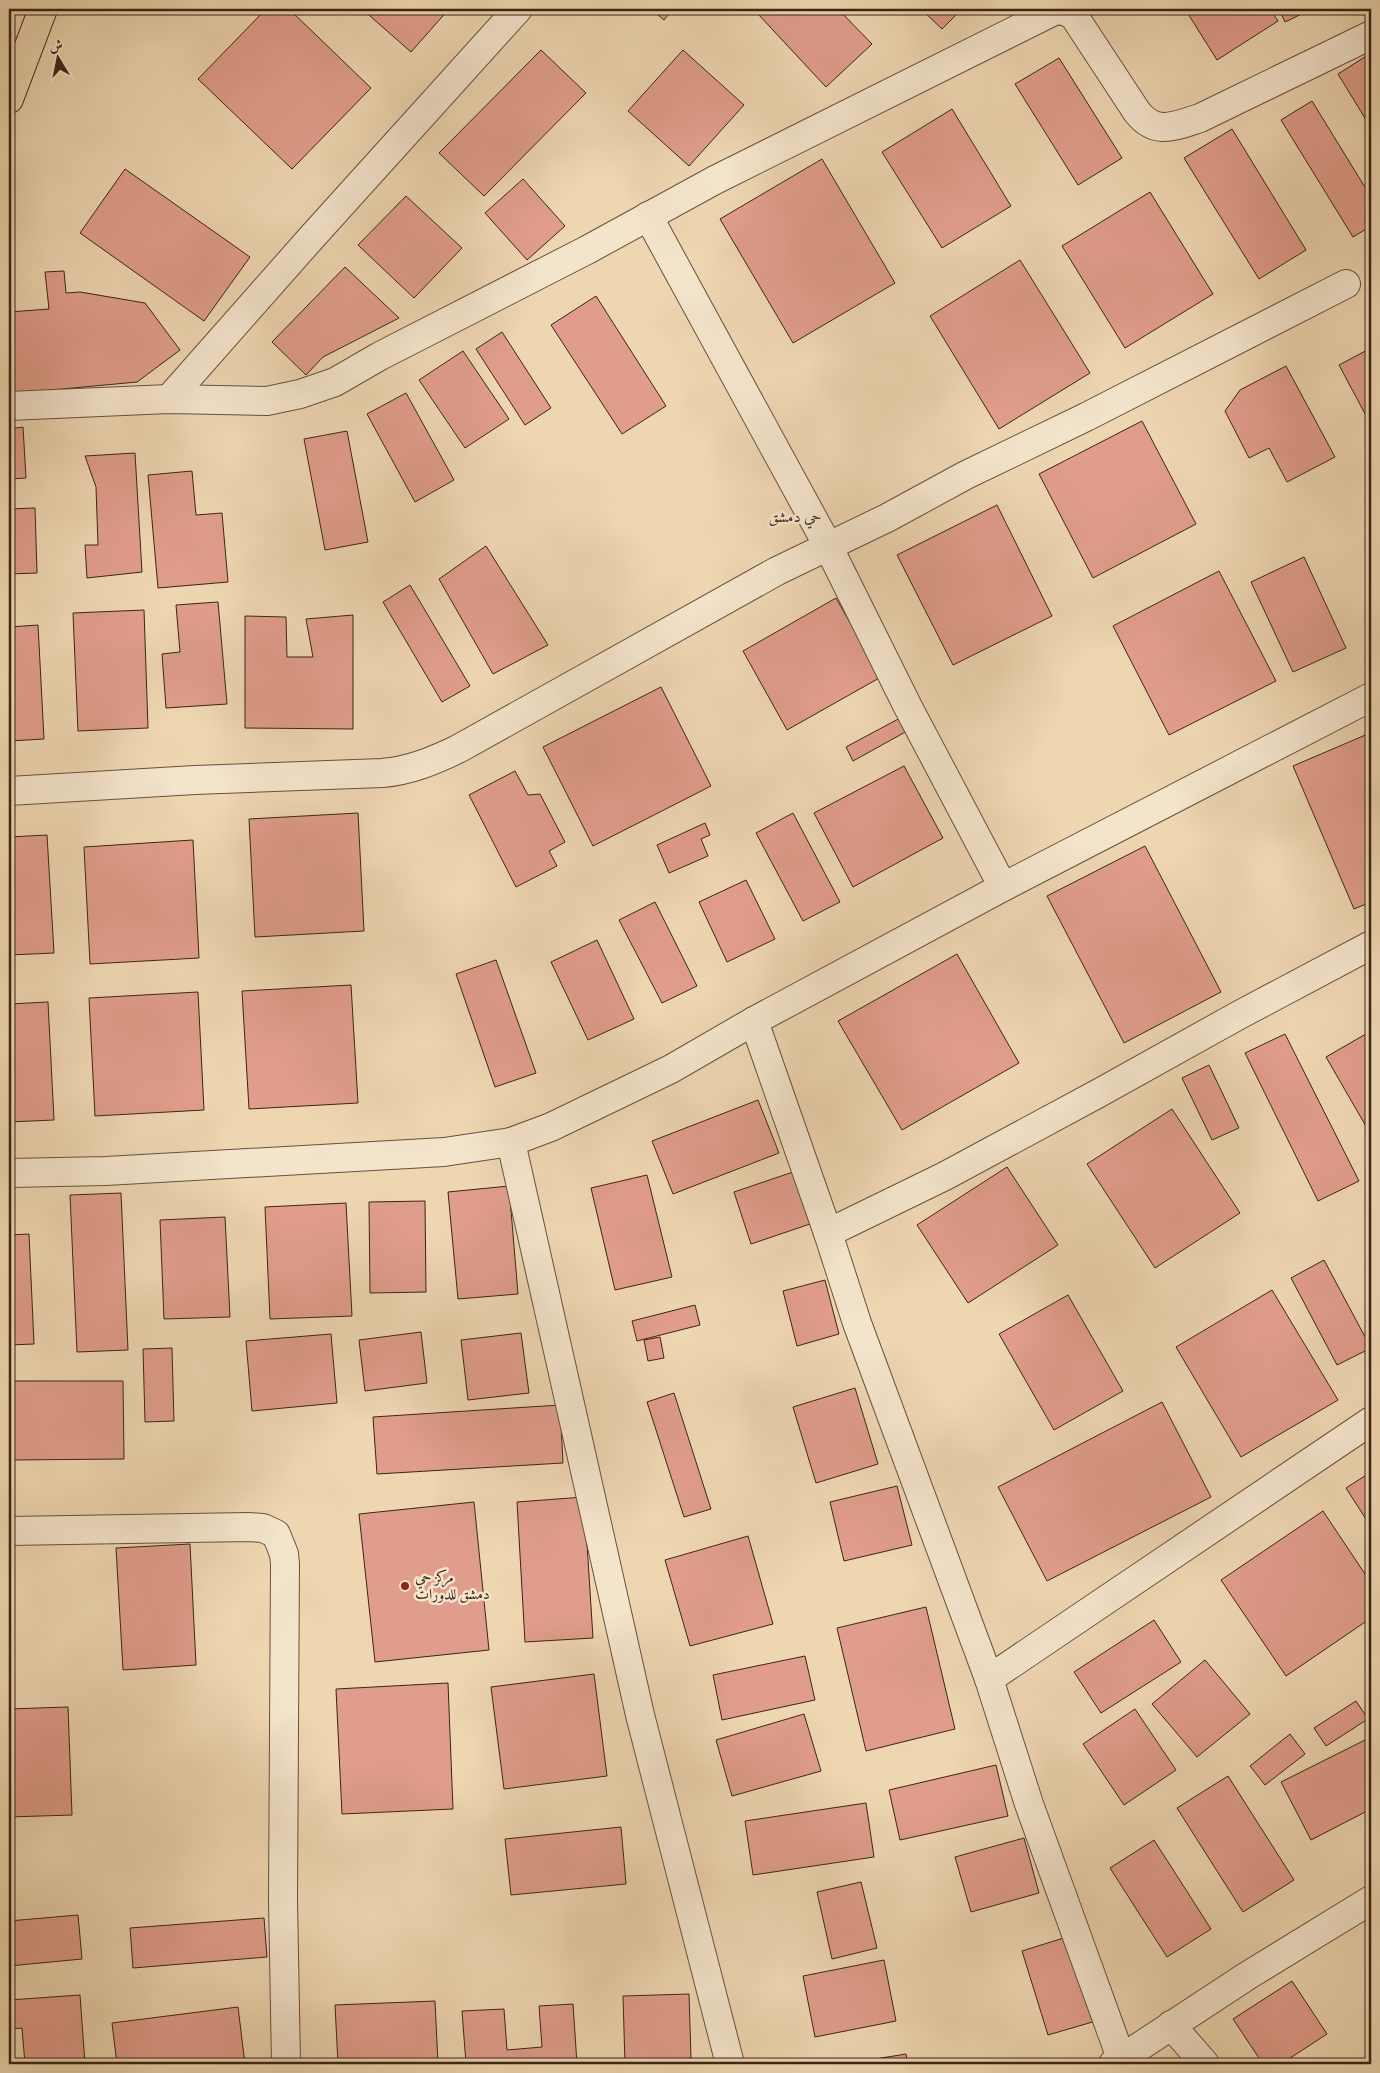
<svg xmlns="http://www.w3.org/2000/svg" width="1380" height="2073" font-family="'IM FELL French Canon',Amiri,serif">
<rect width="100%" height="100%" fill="#eed6b1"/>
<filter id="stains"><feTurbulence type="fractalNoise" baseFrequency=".004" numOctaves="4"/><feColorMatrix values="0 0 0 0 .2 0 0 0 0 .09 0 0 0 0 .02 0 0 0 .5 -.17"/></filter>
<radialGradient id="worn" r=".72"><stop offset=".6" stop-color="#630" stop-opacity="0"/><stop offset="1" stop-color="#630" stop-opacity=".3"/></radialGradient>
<g fill="#e09d8b" stroke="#3a2517">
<polygon points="266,9 289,9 371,88 292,169 198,79"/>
<polygon points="362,9 449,9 411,52"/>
<polygon points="651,9 673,9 664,20"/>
<polygon points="761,9 838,9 872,44 826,87 757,13"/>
<polygon points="921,9 962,9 942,29"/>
<polygon points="1185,9 1270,9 1278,21 1217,60"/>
<polygon points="1279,9 1312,9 1285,22"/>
<polygon points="541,50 586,93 484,196 439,153"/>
<polygon points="683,50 744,105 689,166 628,111"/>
<polygon points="1371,53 1371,128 1338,74"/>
<polygon points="1059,58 1122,158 1078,185 1015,84"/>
<polygon points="1312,101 1371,197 1371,226 1353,237 1281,120"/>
<polygon points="952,109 1011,206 942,248 882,152"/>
<polygon points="1232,129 1306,250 1259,279 1184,158"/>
<polygon points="822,159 895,283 793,343 720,219"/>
<polygon points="125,169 250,257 204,321 80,233"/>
<polygon points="523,179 565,226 527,260 485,213"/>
<polygon points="1150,192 1213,294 1125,348 1062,246"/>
<polygon points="406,196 462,248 414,298 358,245"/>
<polygon points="1020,260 1090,373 999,429 930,316"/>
<polygon points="345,267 399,318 323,357 306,375 272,342"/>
<polygon points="64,271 66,293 80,292 145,303 180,350 137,382 9,394 9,312 49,309 45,272"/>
<polygon points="596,296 666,406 622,434 551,325"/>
<polygon points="502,332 551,408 525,425 476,349"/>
<polygon points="1371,348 1371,425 1339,365"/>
<polygon points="463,351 509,419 465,448 419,380"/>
<polygon points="1286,366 1335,457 1287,482 1269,448 1249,458 1225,411 1240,390"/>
<polygon points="406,393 454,480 415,502 367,414"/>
<polygon points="1142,421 1196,524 1093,578 1039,474"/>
<polygon points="23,427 26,478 9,479 9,429"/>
<polygon points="347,431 368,542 325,550 304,439"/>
<polygon points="135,453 142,572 87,578 85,545 98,545 96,487 85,456"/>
<polygon points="192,471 196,515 222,513 228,582 158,588 148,475"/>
<polygon points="997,505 1052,616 953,665 897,555"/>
<polygon points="35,508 37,573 9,574 9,509"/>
<polygon points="486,546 548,645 493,674 439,579"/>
<polygon points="1304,557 1346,648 1293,672 1251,582"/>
<polygon points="1219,571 1276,681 1169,735 1113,626"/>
<polygon points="410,585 470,686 442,702 383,602"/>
<polygon points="836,598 881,677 787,730 743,651"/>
<polygon points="218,602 227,704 166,708 162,654 180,652 176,605"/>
<polygon points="144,610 148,728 78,731 73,613"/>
<polygon points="353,615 353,729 245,728 245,616 286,617 287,657 313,657 306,619"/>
<polygon points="38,625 44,739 9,741 9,627"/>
<polygon points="661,687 711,786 593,846 543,747"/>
<polygon points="902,717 909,730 853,761 846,747"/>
<polygon points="1370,733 1371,902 1354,909 1293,766"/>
<polygon points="904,766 943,838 853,887 814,813"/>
<polygon points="515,771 528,795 540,794 565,842 549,851 557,866 516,887 469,795"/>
<polygon points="358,813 364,931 255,937 249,819"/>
<polygon points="793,813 840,902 803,921 756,833"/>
<polygon points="705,823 710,835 701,839 708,856 669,873 657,845"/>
<polygon points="47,835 54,953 9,955 9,837"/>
<polygon points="193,840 199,958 90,964 84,847"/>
<polygon points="1145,846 1221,992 1124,1043 1047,896"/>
<polygon points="746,880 775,939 727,962 699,902"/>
<polygon points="655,902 697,986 662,1003 619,920"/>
<polygon points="597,940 634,1019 588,1040 551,962"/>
<polygon points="957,954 1019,1063 902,1130 838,1021"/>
<polygon points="496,960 536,1073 495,1087 456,974"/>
<polygon points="351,985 358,1103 249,1109 242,991"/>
<polygon points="198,992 204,1110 95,1116 89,998"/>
<polygon points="48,1002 54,1120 9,1122 9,1004"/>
<polygon points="1371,1031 1371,1126 1367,1128 1326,1057"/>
<polygon points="1285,1034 1359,1181 1318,1201 1245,1053"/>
<polygon points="1209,1065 1239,1128 1212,1140 1182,1078"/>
<polygon points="758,1100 779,1153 673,1194 652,1141"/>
<polygon points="1172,1109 1240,1213 1155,1268 1087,1164"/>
<polygon points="1007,1167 1058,1245 968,1303 917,1225"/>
<polygon points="793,1172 810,1224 751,1244 734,1192"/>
<polygon points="647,1175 672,1277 615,1290 591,1188"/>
<polygon points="509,1186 518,1294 458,1299 448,1192"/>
<polygon points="121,1193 128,1350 77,1352 70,1195"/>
<polygon points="425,1201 426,1292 370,1293 369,1202"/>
<polygon points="346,1203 352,1316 270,1319 265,1207"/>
<polygon points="225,1217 230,1317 164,1319 160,1220"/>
<polygon points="29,1234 34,1344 9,1345 9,1235"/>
<polygon points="1324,1260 1371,1348 1337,1365 1291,1278"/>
<polygon points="825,1280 839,1334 797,1346 783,1291"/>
<polygon points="1272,1290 1338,1400 1241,1457 1176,1347"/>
<polygon points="1068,1295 1123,1391 1054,1430 999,1334"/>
<polygon points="695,1305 700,1325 637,1341 632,1321"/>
<polygon points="421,1332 427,1383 365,1391 359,1340"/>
<polygon points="521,1333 529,1393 468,1400 461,1340"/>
<polygon points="331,1334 337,1403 252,1411 246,1341"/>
<polygon points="660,1337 664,1358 648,1361 644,1340"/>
<polygon points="172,1348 174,1421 145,1422 143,1349"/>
<polygon points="9,1381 123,1381 124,1459 9,1460"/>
<polygon points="855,1388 878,1464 816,1483 793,1407"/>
<polygon points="674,1393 711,1509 684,1517 647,1402"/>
<polygon points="1162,1402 1211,1497 1047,1581 998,1487"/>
<polygon points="560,1405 563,1463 377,1474 373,1417"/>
<polygon points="1371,1472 1371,1527 1346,1488"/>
<polygon points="897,1486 912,1545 844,1561 830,1502"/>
<polygon points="584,1497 593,1638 525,1642 517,1502"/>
<polygon points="474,1502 489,1650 375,1662 359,1514"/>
<polygon points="1323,1511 1371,1583 1371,1618 1286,1676 1221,1580"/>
<polygon points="748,1536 773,1624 690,1646 665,1560"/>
<polygon points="190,1544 196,1665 123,1670 116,1548"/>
<polygon points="926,1607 955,1729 866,1751 837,1628"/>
<polygon points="1154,1620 1181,1662 1101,1713 1074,1672"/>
<polygon points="805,1656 815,1700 722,1720 713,1675"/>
<polygon points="1205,1660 1250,1714 1197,1757 1152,1704"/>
<polygon points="594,1674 607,1776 504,1789 491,1687"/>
<polygon points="448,1683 453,1809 342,1814 336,1689"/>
<polygon points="1356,1701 1368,1719 1326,1746 1314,1728"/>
<polygon points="68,1707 72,1815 9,1817 9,1709"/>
<polygon points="1135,1709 1176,1770 1124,1805 1083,1744"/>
<polygon points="804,1714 821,1771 732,1796 716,1740"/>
<polygon points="1290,1734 1305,1754 1265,1785 1250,1766"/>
<polygon points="1371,1737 1371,1809 1311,1840 1281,1782"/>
<polygon points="996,1765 1008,1816 900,1840 889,1790"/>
<polygon points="1228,1776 1294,1880 1243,1912 1177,1808"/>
<polygon points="866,1803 874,1857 753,1875 745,1821"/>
<polygon points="621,1827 626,1884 511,1895 505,1839"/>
<polygon points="1024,1838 1039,1893 971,1912 955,1857"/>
<polygon points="1154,1840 1211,1929 1167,1957 1110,1868"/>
<polygon points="861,1882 877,1948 832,1959 817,1892"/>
<polygon points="78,1915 82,1959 9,1966 9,1921"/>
<polygon points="264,1918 267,1957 133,1968 130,1928"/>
<polygon points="1070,1936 1096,2021 1048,2035 1022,1951"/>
<polygon points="884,1960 896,2021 815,2037 803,1976"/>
<polygon points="1292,1981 1327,2034 1281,2064 1263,2064 1233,2019"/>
<polygon points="689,1994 691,2058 681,2059 681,2064 625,2064 623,1996"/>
<polygon points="80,1995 85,2064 25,2064 22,2028 9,2029 9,2000"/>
<polygon points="435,2001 438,2064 338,2064 335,2005"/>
<polygon points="573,2004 577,2064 466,2064 462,2011 504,2009 507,2050 542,2047 539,2006"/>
<polygon points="238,2007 245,2064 117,2064 112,2023"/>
<polygon points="906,2054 908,2064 844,2064"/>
</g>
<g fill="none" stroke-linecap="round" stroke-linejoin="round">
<g stroke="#67513e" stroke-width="30">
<g id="minor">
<polyline points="648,216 828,546 908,707 1003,887"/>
<polyline points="169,399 312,237 518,9"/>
<path d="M9 406 169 399 267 401 300 394 335 382 380 356 587 250 715 180 1054 11 1063 10 1074 16 1137 112C1156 136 1174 126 1200 118L1371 35"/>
<path d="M9 791 195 780 382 773C409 771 433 761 458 749L777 571 887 518 966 475 1086 417 1346 284"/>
<polyline points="754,1021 828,1233 857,1323 989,1679 1029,1804 1121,2058"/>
<polyline points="511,1142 640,1715 730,2064"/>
<polyline points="9,1173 106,1171 444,1152 511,1142 551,1127 671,1069 754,1021 1003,887 1371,697"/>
<polyline points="828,1233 945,1176 1099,1093 1241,1014 1371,945"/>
<polyline points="9,1531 248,1527 263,1528 276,1534 284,1554 285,1564 283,1900 286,2064"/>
<polyline points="989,1679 1371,1421"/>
<polyline points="1171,2025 1205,2064"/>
<polyline points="1113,2064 1247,1976 1371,1900"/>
</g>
</g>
<g stroke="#3a2517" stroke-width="30">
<polyline id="highway" points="9,99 43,9"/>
</g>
<use href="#minor" stroke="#f4e4cc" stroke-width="28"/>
<use href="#highway" stroke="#eed6b1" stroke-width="28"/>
</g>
<circle fill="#8f2418" stroke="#f4e4cc" stroke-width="2" cx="405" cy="1586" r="5"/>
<g text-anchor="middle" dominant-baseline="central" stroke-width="5" stroke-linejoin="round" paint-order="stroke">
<g font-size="15" fill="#3a2517" stroke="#f4e4cc" text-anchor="start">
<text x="415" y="1577">مركز حي<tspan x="415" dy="17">دمشق للدورات</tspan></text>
</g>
<g font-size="16" fill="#3a2517" stroke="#f4e4cc">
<text x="795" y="516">حي دمشق</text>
</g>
</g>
<rect width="1380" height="2073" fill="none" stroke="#eed6b1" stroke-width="30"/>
<rect x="10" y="10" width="1360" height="2053" fill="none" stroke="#3a2517" stroke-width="2.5"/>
<rect x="15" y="15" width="1350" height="2043" fill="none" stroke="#3a2517"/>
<g transform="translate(58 58) rotate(350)" stroke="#f4e4cc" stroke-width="4" paint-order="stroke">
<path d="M0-4L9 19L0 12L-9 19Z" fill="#3a2517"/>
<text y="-8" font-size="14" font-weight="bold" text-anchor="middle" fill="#3a2517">ش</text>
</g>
<rect width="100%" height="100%" filter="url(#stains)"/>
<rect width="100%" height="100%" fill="url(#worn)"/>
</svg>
